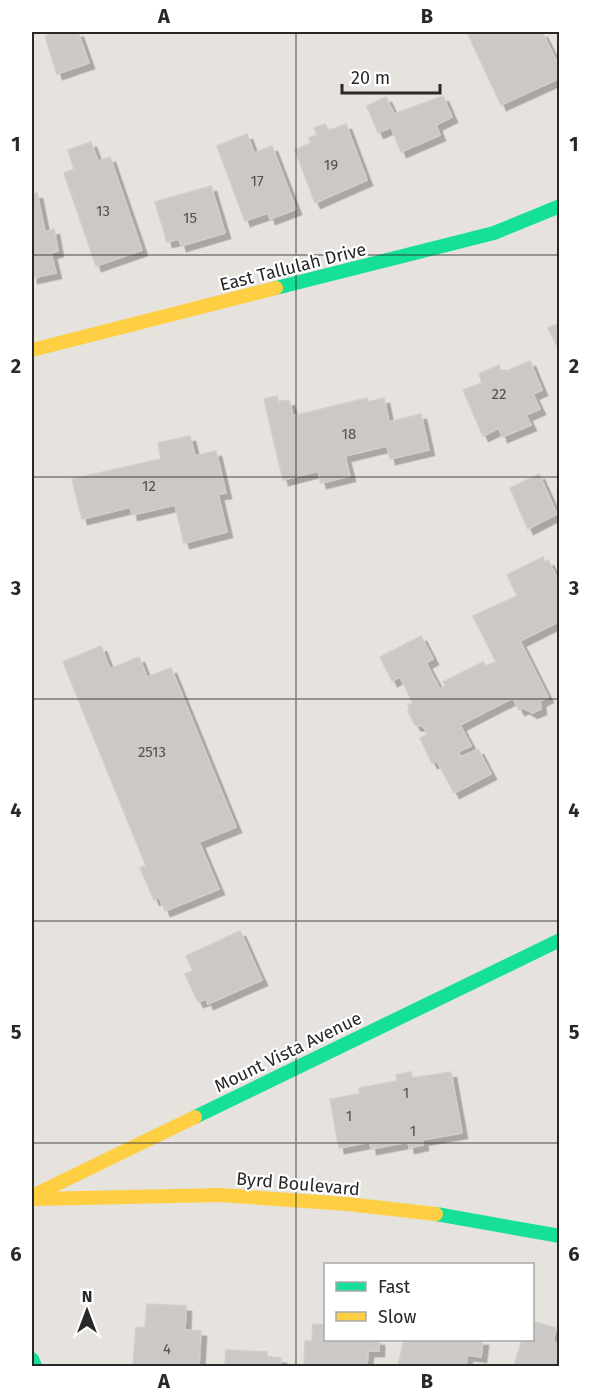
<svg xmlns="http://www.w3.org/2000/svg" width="591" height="1398" font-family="'Fira Sans',sans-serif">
<defs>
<filter id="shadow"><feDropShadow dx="5.5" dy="5.5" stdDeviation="0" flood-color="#0004"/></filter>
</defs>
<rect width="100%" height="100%" fill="#e6e2de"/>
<g fill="#cbc8c5" stroke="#d0ceca" stroke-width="1.5" filter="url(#shadow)">
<polygon points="59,32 78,32 89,63 57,74 45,36"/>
<polygon points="467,32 527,32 528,34 542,32 560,68 560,78 501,105"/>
<polygon points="443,96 452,117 436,125 440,135 401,152 391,127 378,133 367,106 386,97 394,114"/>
<polygon points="325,124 328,131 346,124 367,180 315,203 295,150 311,143 309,138 317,135 314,128"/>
<polygon points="247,134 254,153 272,146 296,209 270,219 268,213 245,221 217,146"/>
<polygon points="91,142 98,161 110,157 142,250 96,266 64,173 74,169 68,150"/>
<polygon points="211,186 225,233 181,246 179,239 167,242 155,202"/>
<polygon points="37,193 45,232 54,229 58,251 51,253 56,273 32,278 32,194"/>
<polygon points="560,323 560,352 548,328"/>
<polygon points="530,361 542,390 533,394 540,409 526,415 531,425 502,437 499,428 483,436 463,390 482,383 479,374 499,365 502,373"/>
<polygon points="277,396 279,403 289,400 293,416 367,398 368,402 384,398 389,422 421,414 429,450 390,459 387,446 345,456 350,476 321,483 318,471 283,480 264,399"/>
<polygon points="190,436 195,456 216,451 226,493 218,494 227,532 184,543 175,505 132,515 131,507 82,519 72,479 161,459 158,443"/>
<polygon points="539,474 557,514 528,529 510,488"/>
<polygon points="543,557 545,562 548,560 560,584 560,621 520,641 548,697 540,701 541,709 532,713 524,708 519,710 513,698 460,725 471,746 458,752 461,757 478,749 491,774 454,793 437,761 432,763 420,738 428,734 423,726 415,725 408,711 410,710 408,705 413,703 400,677 392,681 380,657 421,636 433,659 426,663 440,689 446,686 443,682 483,662 486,666 496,662 473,616 517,596 507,575"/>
<polygon points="101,646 110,669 139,657 147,677 171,668 236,827 199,842 219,889 165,911 159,897 154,900 140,868 146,866 63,662"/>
<polygon points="240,931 262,980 208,1004 206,999 198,1002 185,974 193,971 186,956"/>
<polygon points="411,1072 412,1078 451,1072 462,1133 422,1140 423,1145 409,1148 408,1142 371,1149 370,1142 339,1148 330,1099 360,1094 359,1088 397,1081 396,1075"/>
<polygon points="147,1304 186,1306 185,1330 201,1331 199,1366 133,1366 136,1327 145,1328"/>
<polygon points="532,1321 556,1328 553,1342 560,1344 560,1366 514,1366 522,1340 532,1340"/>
<polygon points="313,1324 326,1325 326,1340 379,1340 379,1351 368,1351 367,1366 304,1366 305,1341 312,1341"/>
<polygon points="404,1340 483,1340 481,1357 467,1355 466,1366 398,1366"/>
<polygon points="226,1350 267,1352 267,1357 281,1358 281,1366 225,1366"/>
</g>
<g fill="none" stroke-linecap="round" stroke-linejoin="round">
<g stroke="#16e098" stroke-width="14">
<polyline points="276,288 494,233 560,206"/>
<polyline points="195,1117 560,940"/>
<polyline points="436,1214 560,1236"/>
<polyline points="32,1359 35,1366"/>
</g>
<g stroke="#ffcf43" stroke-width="14">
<polyline points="32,350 276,288"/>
<polyline points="32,1196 195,1117"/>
<polyline points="36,1199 219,1195 347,1204 436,1214"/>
</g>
</g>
<path fill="none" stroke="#282828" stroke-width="1.5" stroke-opacity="0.55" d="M296 32V1366M32 255H560M32 477H560M32 699H560M32 921H560M32 1143H560"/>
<g text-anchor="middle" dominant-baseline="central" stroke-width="4.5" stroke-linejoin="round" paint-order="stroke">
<g font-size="15" fill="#525251">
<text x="331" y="165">19</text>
<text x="257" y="181">17</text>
<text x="103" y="211">13</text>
<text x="190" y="218">15</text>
<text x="499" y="394">22</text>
<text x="349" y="434">18</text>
<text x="149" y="486">12</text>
<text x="152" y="752">2513</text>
<text x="406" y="1093">1</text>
<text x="349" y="1116">1</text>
<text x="413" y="1131">1</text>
<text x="167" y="1349">4</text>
</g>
<g font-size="18" fill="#282828" stroke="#fff">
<text transform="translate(293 267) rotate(-14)">East Tallulah Drive</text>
<text transform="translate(288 1052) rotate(-26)">Mount Vista Avenue</text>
<text transform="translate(298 1184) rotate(5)">Byrd Boulevard</text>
</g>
</g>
<rect width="591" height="1398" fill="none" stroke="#ffffff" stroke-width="66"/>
<rect x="324" y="1263" width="210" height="78" fill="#ffffff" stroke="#a9a9a9" stroke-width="1.5"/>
<rect x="336" y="1282" width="30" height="9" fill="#16e098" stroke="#a9a9a9" stroke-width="1.5"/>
<text x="378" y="1293" font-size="18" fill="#282828">Fast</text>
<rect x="336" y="1312" width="30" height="9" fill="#ffcf43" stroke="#a9a9a9" stroke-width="1.5"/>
<text x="378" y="1323" font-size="18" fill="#282828">Slow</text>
<g transform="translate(87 1311)" stroke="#ffffff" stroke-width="4.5" paint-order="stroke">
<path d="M0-4.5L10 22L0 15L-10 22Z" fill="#282828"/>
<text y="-9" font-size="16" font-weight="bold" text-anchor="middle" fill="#282828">N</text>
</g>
<path d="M342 84v9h98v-9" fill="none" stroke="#282828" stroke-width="3"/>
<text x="351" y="84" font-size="18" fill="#282828" stroke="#ffffff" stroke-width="4.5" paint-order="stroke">20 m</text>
<rect x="33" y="33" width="525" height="1332" fill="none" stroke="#282828" stroke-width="2"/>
<g font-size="20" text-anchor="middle" font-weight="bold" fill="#282828">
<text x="164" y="23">A</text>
<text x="427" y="23">B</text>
<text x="16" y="151">1</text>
<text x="574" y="151">1</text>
<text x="16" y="373">2</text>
<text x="574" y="373">2</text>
<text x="16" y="595">3</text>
<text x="574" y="595">3</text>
<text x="16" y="817">4</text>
<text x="574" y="817">4</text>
<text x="16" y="1039">5</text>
<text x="574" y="1039">5</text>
<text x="16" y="1261">6</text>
<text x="574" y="1261">6</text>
<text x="164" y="1388">A</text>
<text x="427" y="1388">B</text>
</g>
</svg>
